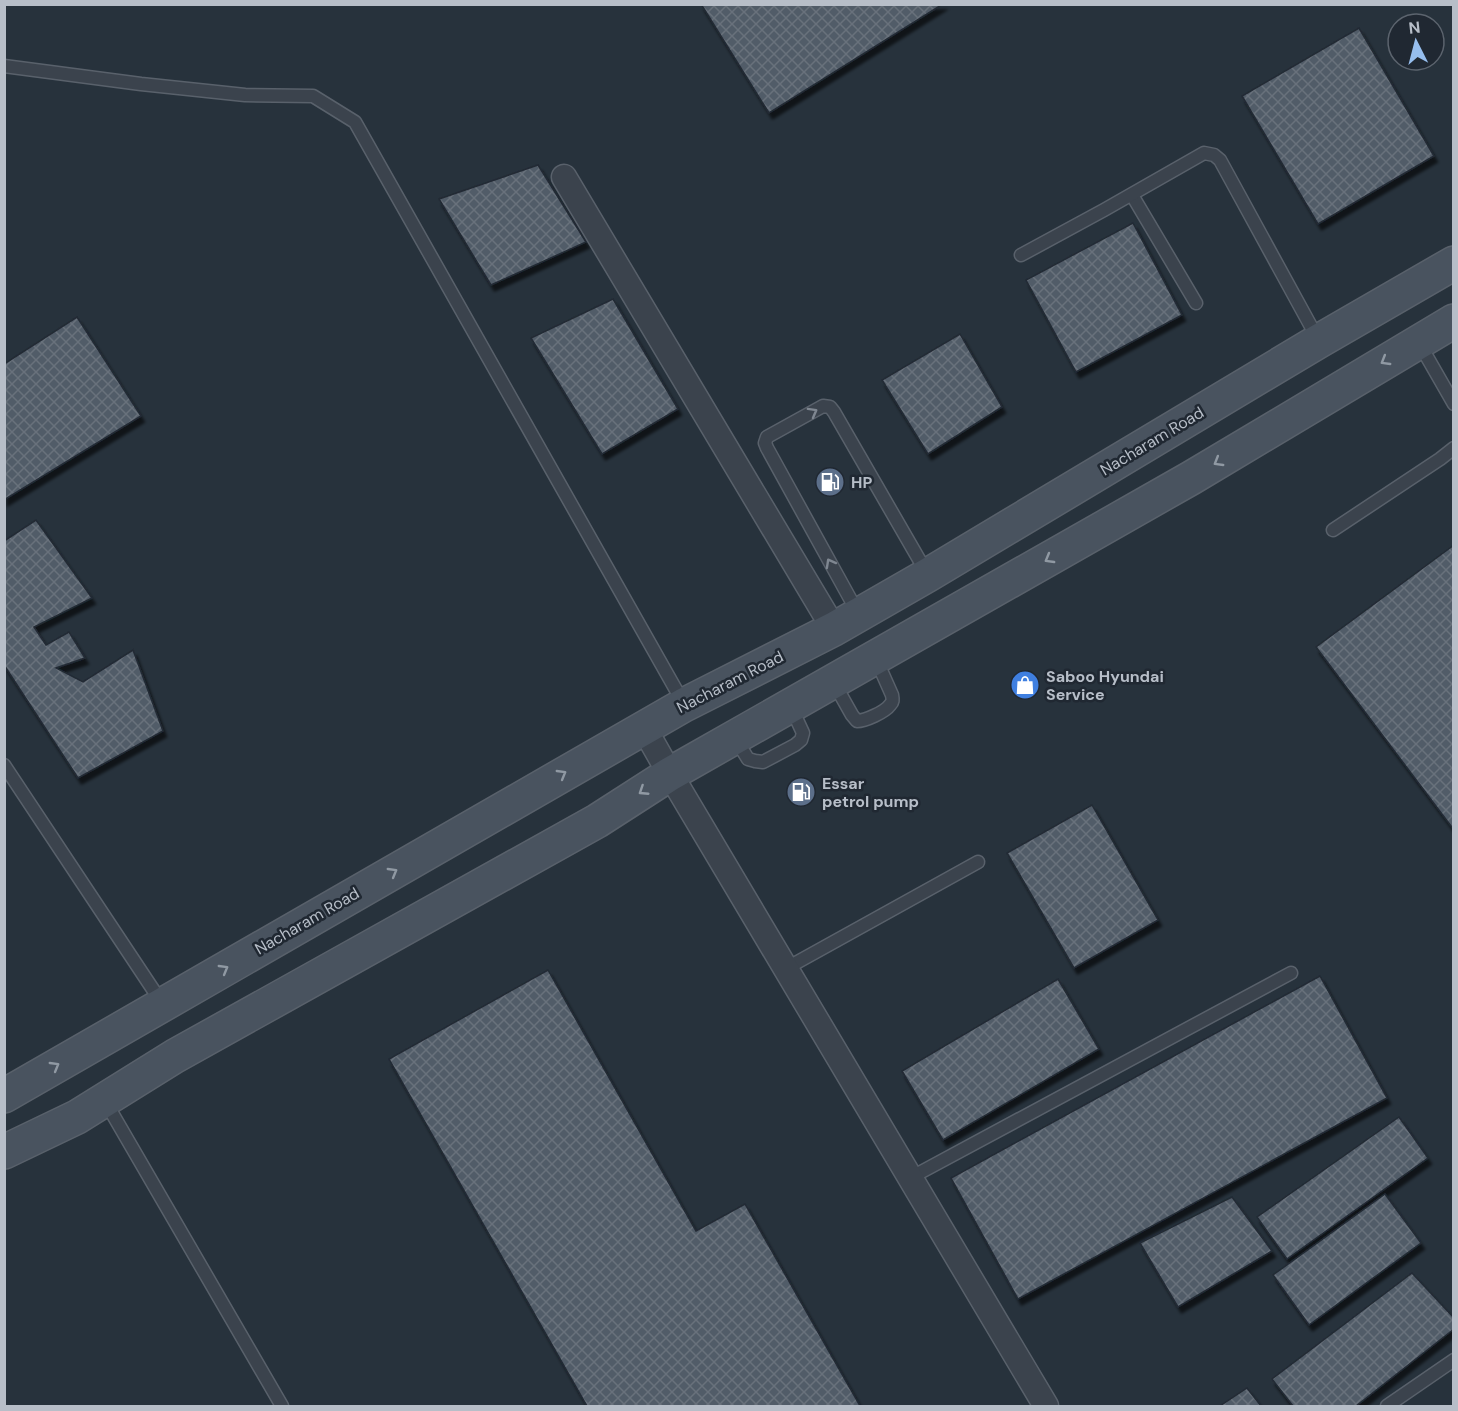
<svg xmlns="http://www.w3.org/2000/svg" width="1458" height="1411" font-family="'DM Sans',sans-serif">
<defs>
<pattern id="building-cross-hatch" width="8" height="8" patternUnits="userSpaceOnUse" patternTransform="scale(1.5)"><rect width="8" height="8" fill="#515b67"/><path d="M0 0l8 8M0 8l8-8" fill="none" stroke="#68717b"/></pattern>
<filter id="shadow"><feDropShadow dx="3.5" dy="6" stdDeviation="1.5" flood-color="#0009"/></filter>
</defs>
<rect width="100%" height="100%" fill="#27323c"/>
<g fill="url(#building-cross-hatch)" stroke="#222a34" stroke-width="1.5" filter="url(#shadow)">
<polygon points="701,4 943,4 769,113"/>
<polygon points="1359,28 1434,156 1318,224 1242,96"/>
<polygon points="538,165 586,242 491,285 439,199"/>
<polygon points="1133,223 1182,315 1076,372 1026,280"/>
<polygon points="613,299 678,409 602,454 531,338"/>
<polygon points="77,317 141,416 4,500 4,364"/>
<polygon points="960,334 1002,407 928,454 882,380"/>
<polygon points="36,520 92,598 34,627 46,645 69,632 85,658 56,668 83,682 133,650 163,731 78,778 4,665 4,541"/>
<polygon points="1454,545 1454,830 1316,647"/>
<polygon points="1092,805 1158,920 1074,968 1007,853"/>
<polygon points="548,970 696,1231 745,1204 860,1406 587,1406 389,1059"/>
<polygon points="1320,976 1387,1098 1018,1299 951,1178"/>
<polygon points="1058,979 1099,1049 943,1140 902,1071"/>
<polygon points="1399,1117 1428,1158 1287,1259 1257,1217"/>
<polygon points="1385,1194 1421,1243 1309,1325 1273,1275"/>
<polygon points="1232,1197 1272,1251 1178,1307 1140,1243"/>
<polygon points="1412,1273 1454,1318 1454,1329 1356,1406 1293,1406 1272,1379"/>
<polygon points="1247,1388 1261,1406 1220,1406"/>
</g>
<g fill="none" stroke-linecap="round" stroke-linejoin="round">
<g stroke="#59616b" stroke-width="15">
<g id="service">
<polyline points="4,66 141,84 245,95 313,96 355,122 684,704"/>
<polyline points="1132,195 1196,303"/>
<polyline points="1021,255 1104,210 1204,153 1214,155 1220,160 1319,341"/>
<polyline points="1419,343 1454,404"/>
<polyline points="1333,530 1440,459 1454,448"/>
<polyline points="858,613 767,448 765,443 767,437 823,406 830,407 834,412 928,575"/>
<path d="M834 683 852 715 857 721C865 721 885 712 890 705 893 702 893 700 892 695L876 659"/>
<polyline points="735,738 748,759 755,761 763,762 795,745 801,740 803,733 791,707"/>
<polyline points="4,765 162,1003"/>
<polyline points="785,969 978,862"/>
<polyline points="105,1101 282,1406"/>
<polyline points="910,1178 1291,973"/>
<polyline points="1387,1406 1454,1360"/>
</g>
</g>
<g stroke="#59616b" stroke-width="27">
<g id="minor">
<polyline points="564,177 834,629"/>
<polyline points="644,728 670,774 1046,1406"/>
</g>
</g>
<g stroke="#59616b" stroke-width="36">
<g id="secondary">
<polyline points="4,1096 684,705 834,629 928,575 1319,341 1454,263"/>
<polyline points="4,1152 77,1117 175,1056 597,821 670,774 1191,478 1454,321"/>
</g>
</g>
<use href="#service" stroke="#3b434d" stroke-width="12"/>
<use href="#minor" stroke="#3b434d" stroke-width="24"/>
<use href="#secondary" stroke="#49535f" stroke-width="33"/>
</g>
<defs><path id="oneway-chevron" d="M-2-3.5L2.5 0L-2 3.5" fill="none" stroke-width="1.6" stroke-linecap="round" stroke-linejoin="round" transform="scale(1.5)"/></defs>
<g stroke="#9099a3">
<use href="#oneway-chevron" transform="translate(1385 361) rotate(149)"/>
<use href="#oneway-chevron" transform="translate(1218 462) rotate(149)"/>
<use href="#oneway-chevron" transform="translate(1049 559) rotate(150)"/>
<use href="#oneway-chevron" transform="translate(562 774) rotate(-30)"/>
<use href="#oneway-chevron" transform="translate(643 791) rotate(147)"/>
<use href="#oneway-chevron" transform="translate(393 872) rotate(-30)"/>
<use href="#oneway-chevron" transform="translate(224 969) rotate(-30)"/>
<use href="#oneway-chevron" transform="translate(55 1066) rotate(-30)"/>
</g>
<g stroke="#7f8791">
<use href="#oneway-chevron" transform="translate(813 412) rotate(-29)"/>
<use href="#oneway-chevron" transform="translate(830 563) rotate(-119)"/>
</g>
<defs>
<g id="fuel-disc" transform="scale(1.5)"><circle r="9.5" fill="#5c6f8a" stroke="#202832"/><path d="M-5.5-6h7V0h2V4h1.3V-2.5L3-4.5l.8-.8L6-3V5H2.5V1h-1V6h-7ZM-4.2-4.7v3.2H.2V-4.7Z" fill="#fff"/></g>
<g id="shop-disc" transform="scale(1.5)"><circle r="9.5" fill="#3f7fe0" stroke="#202832"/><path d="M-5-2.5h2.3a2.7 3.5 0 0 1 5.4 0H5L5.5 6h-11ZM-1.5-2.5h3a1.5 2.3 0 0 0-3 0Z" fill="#fff"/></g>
</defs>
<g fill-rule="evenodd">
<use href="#fuel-disc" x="830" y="482"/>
<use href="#shop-disc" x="1025" y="685"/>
<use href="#fuel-disc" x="801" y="792"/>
</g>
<g text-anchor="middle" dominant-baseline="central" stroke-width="5" stroke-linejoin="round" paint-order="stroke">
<g font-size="16" fill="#b7bec8" stroke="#202832">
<text transform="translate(1152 441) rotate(-31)">Nacharam Road</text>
<text transform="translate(730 682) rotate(-27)">Nacharam Road</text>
<text transform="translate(307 921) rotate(-30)">Nacharam Road</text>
</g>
<g font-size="16" font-weight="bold" fill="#b7bec8" stroke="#202832" text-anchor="start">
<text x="851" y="482">HP</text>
<text x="1046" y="676">Saboo Hyundai<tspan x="1046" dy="18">Service</tspan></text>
<text x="822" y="783">Essar<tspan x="822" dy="18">petrol pump</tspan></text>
</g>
</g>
<rect width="1458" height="1411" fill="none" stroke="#b7bec8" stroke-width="12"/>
<g transform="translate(1416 42) rotate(354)"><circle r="28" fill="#202832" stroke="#5c646e" stroke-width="1.5"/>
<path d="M0-4.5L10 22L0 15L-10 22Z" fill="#96beee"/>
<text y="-9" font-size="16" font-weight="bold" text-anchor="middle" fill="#b7bec8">N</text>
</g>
</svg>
